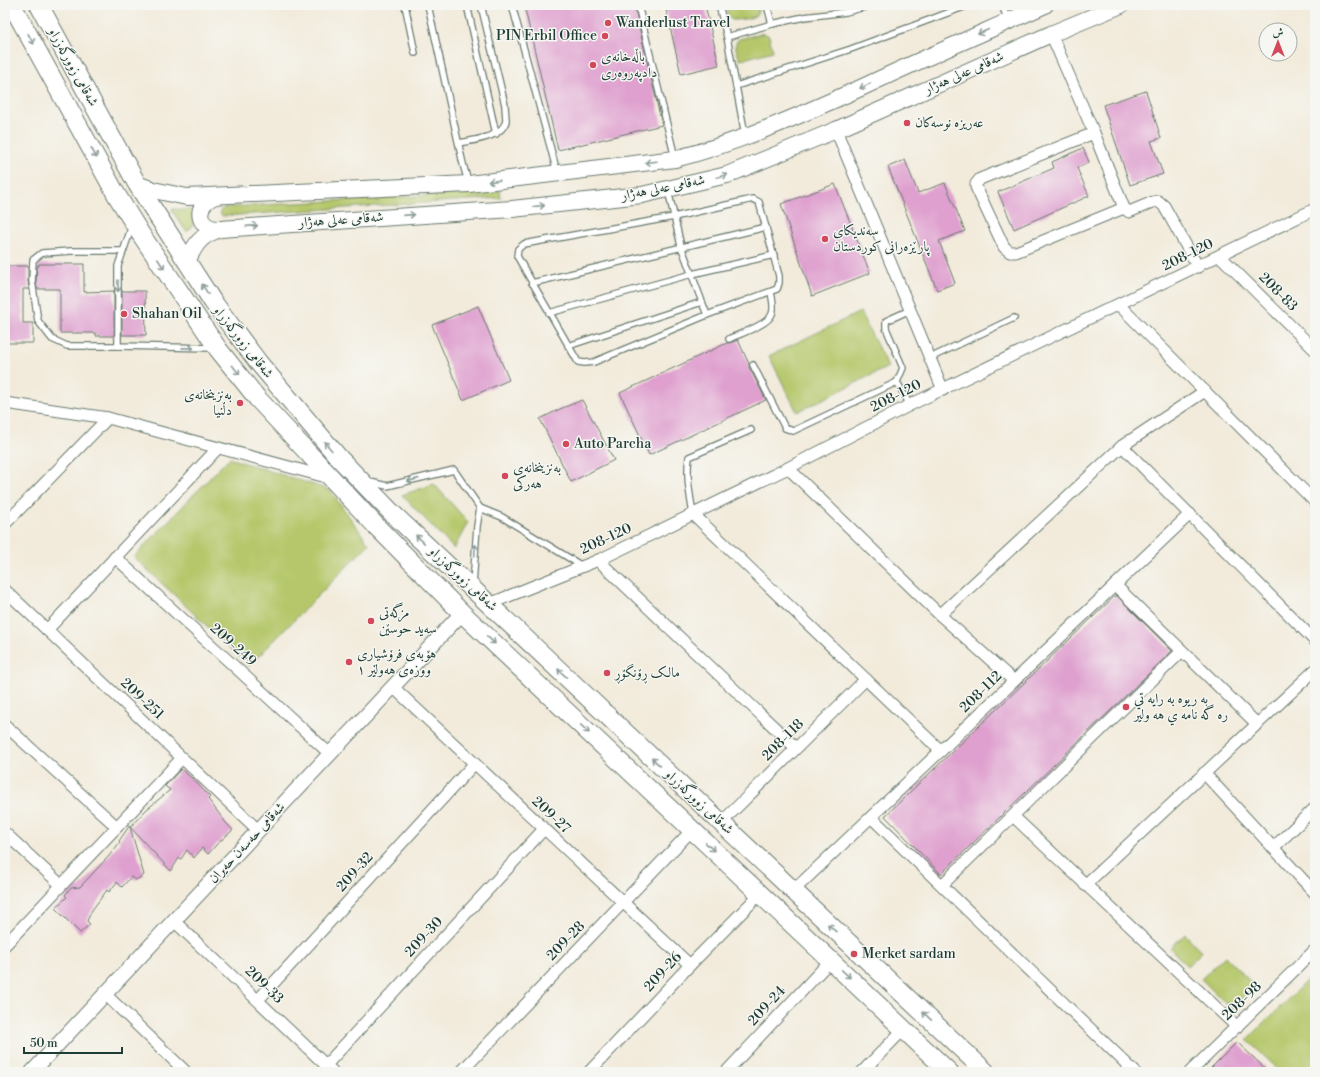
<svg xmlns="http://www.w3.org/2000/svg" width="1320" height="1077" font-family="'Libre Bodoni',Amiri,serif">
<rect width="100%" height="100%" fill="#f6f6f2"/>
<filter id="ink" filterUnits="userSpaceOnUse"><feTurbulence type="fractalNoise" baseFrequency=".025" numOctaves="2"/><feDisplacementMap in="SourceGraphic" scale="8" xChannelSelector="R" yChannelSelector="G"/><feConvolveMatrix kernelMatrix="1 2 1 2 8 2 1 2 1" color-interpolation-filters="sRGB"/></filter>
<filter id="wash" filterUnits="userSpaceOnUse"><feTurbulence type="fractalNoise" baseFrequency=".012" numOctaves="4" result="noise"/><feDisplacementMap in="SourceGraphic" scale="16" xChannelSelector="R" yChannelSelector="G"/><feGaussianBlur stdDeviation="0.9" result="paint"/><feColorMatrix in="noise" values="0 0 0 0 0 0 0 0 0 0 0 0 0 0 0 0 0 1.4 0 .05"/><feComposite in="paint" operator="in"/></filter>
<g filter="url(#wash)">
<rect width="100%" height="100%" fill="#f2ebdb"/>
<g fill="#b5c76b" stroke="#6a8250">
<path d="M726 5H758C758 8 759 13 756 15 752 19 737 20 732 20L728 16Z"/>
<path d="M764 33 769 36 773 51 740 60C738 53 732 44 739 39Z"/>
<polygon points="500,191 501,198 223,216 221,215 220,211 223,208 228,207"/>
<polygon points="173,209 194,210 197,220 188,231 186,231 172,211"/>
<polygon points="860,312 888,367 797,412 769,356"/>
<polygon points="229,458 330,490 369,544 249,666 134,557"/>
<polygon points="434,484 468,522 454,549 402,495"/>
<polygon points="1185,934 1202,952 1187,966 1170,948"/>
<polygon points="1225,956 1255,986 1232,1010 1201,979"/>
<polygon points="1315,972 1315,1072 1281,1072 1247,1040"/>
</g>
<g id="blocks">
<g fill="#dfa0cf">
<polygon points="524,5 634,5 662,125 558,150"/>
<polygon points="665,5 705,5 719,65 681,74"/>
<polygon points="1146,91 1161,138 1151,141 1163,174 1130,185 1103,105"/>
<polygon points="1083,148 1089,162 1077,168 1089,196 1014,229 998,192 1054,168 1052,162"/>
<polygon points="905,160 918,193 945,183 965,231 939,241 955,283 937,290 888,167"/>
<polygon points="835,184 870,273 812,296 781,204"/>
<polygon points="39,264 84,264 84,292 114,291 114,336 96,336 96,333 60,333 60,289 37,289 36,281 37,266 39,266"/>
<polygon points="5,266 28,266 28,281 29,289 23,289 23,323 33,323 33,343 6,343"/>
<polygon points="122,291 145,291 146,335 122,335"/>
<polygon points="478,306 509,380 463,400 432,325"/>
<polygon points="738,340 749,364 749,367 766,400 649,455 620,393 727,343 730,343"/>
<polygon points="582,400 614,460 571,482 540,419 560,409"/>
<polygon points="1116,595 1172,651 941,874 885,816"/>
<polygon points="181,769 194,780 210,797 208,799 226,823 233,830 217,844 208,854 202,848 194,858 187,850 181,859 179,858 171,871 130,827 144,875 136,880 131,877 122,887 117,882 109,892 107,890 92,910 87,921 90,924 80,933 55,908 67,897 65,895 71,888 80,887 109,856 120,842 119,841 130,825 130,827 146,810 170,790 165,786"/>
<polygon points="1237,1042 1269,1072 1207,1072"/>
</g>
</g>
</g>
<g filter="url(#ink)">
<use href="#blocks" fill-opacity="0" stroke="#697a6e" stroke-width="1"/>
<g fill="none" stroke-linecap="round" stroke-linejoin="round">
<g stroke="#697a6e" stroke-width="8">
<g id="service">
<polyline points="405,5 415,53"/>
<polyline points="428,5 463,164 468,182"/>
<polyline points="467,5 496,134"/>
<polyline points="512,5 557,172"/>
<polyline points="638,5 675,158"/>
<polyline points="719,5 727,37 745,135"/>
<polyline points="767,5 772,24"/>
<polyline points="1002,5 1008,21"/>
<polyline points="727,37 772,24 804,17 846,12 872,5"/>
<polyline points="736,86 851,49 969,5"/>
<path d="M459 143C473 140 502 138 506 121 506 116 505 110 505 105L481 5"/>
<polyline points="668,190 681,246 707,315"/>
<polygon points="753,199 759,202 779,276 779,283 777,289 707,315 594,362 585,363 578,362 517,256 518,249 524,244 674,217"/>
<polyline points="132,226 118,266 118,346 213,348"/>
<polyline points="532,283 766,227"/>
<polyline points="910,310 886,321 886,328 903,368 897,382 910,405"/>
<polyline points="549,313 692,274 774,255"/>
<path d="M729 339C739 334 768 325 772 314 775 307 772 299 771 292"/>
<polyline points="118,346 67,346 52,339 38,321 32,281 33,260 42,253 71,251 123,251"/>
<polyline points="568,346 702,302"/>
<polyline points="930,358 1014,318"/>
<polyline points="753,365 785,428 793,431 897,382"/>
<polyline points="370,482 387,486 454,470 480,508 477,526 473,585"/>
<polyline points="480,508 502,517 582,566"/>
<path d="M693 514C690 495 686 477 689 457L751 430"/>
</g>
</g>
<g stroke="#697a6e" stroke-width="13">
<g id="minor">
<polyline points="1051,34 1094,133 1124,208 1129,212 1153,202 1158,201 1164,206 1198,267"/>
<polyline points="836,130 943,390"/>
<polyline points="1094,133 980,179 976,184 976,187 1004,247 1010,252 1016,252 1124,208"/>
<polyline points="1220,256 1315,350"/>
<polyline points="1119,305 1315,502"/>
<polyline points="5,403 108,418 330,478"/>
<polyline points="1122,446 1315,641"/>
<polyline points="788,468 940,615 1014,681"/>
<polyline points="693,514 941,751"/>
<polyline points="5,524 108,418"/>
<polyline points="115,557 330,754"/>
<polyline points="598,560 796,748"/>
<polyline points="1115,585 1257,724"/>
<polyline points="5,590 259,831"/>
<polyline points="489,604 601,559 788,468 910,405 1315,209"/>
<polyline points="940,615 1122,446 1205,391"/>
<polyline points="47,630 218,448"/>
<polyline points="393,687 690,965"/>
<polyline points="5,725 117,827"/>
<polyline points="1204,773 1315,893"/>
<polyline points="1013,816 1237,1027"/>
<polyline points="871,817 1135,1072"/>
<polyline points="721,823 866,679"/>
<polyline points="5,833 61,885"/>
<polyline points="1273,848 1315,808"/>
<polyline points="942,885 1182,651"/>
<polyline points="1085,885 1315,670"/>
<polyline points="793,891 1190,514"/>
<polyline points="174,921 333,1072"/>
<polyline points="5,945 182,758"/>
<polyline points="105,994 186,1072"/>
<polyline points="258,1000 474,764"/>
<polyline points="326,1065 544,829"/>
<polyline points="461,1072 692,830"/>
<polyline points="589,1072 690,965 760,894"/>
<polyline points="726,1072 831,960"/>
<polyline points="862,1072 904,1029"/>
<polyline points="1190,1072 1315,950"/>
</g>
</g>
<g stroke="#697a6e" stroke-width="16">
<polyline id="tertiary" points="32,1072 462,613"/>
</g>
<g stroke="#697a6e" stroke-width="18">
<g id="secondary">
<path d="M137 184 153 190 187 197 469 184 675 159C741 142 803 114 865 86 924 58 985 32 1045 5"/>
<path d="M216 196C193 203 196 230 220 229"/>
<path d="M187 262C195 244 201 235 220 229L512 209 642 195 727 175 836 130 1051 34 1121 5"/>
</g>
</g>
<g stroke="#697a6e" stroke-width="20">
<g id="primary">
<polyline points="12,5 116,194 140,233 218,349 257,398 377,527 462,613 949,1072"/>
<polyline points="39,5 137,184 213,302 258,362 339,458 392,513 986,1072"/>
</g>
</g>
<use href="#service" stroke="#fff" stroke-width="5.5"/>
<use href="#minor" stroke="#fff" stroke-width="11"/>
<use href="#tertiary" stroke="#fff" stroke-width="14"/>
<use href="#secondary" stroke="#fff" stroke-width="16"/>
<use href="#primary" stroke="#fff" stroke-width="18"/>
</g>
<defs><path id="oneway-shaft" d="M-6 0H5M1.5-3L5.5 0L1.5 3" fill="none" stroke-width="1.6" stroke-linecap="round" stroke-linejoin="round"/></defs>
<g stroke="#8f9e9a">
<use href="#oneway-shaft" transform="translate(983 32) rotate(156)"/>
<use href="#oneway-shaft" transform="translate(31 39) rotate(61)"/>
<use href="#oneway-shaft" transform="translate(865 86) rotate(155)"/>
<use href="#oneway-shaft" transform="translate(94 153) rotate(61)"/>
<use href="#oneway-shaft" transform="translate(651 162) rotate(173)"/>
<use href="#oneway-shaft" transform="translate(722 176) rotate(-15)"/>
<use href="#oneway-shaft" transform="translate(494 181) rotate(173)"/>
<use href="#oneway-shaft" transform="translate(539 206) rotate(-6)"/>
<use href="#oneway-shaft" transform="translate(409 215) rotate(-4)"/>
<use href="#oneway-shaft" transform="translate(252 226) rotate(-4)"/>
<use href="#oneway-shaft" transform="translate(161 264) rotate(57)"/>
<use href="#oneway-shaft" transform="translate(118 286) rotate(90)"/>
<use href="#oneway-shaft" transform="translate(205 289) rotate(-122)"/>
<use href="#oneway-shaft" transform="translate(188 348) rotate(1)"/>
<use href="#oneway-shaft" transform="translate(236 370) rotate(52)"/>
<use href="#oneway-shaft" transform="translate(328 446) rotate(-130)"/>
<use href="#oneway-shaft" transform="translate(413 480) rotate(167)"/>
<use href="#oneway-shaft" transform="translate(420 539) rotate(-137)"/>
<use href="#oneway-shaft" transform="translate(475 550) rotate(-87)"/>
<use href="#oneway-shaft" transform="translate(491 640) rotate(43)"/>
<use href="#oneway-shaft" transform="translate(562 673) rotate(-137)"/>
<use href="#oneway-shaft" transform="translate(585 729) rotate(43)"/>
<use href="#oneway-shaft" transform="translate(656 762) rotate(-137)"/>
<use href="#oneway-shaft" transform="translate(710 847) rotate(43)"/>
<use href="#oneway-shaft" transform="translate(832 928) rotate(-137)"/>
<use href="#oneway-shaft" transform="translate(846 974) rotate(43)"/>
<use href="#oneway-shaft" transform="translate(927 1016) rotate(-137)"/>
</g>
</g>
<g fill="#d1495b" stroke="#f6f6f2" stroke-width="1.5">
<circle cx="608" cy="23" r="4"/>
<circle cx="605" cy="36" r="4"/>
<circle cx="593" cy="65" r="4"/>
<circle cx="907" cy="123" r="4"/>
<circle cx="825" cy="239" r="4"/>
<circle cx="124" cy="314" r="4"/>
<circle cx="240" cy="403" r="4"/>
<circle cx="566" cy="444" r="4"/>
<circle cx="505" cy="476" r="4"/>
<circle cx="371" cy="621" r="4"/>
<circle cx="349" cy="662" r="4"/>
<circle cx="607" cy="673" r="4"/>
<circle cx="1126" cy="707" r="4"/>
<circle cx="854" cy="954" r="4"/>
</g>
<g text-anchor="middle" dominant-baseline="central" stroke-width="3" stroke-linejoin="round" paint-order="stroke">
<g font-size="14" fill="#1f3d34" stroke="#f6f6f2" text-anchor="start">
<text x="616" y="23">Wanderlust Travel</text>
<text x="597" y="36" text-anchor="end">PIN Erbil Office</text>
<text x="601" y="57">باڵەخانەی<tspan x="601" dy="16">دادپەروەری</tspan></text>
<text x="915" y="123">عەریزە نوسەکان</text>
<text x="833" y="231">سەندیکای<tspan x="833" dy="16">پارێزەرانی کوردستان</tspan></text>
<text x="132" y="314">Shahan Oil</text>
<text x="232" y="395" text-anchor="end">بەنزینخانەی<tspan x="232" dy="16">دڵنیا</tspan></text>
<text x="574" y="444">Auto Parcha</text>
<text x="513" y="468">بەنزینخانەی<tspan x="513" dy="16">هەرکی</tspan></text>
<text x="379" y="613">مزگەتی<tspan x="379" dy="16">سەید حوسێن</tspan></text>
<text x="357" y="654">هۆبەی فرۆشیاری<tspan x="357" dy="16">ووزەی هەولێر ١</tspan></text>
<text x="615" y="673">مالک ڕۆنگۆڕ</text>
<text x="1134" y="699">به ريوه به رايه تي<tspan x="1134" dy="16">ره گه نامه ي هه ولير</tspan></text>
<text x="862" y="954">Merket sardam</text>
</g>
<g font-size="14" fill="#1f3d34" stroke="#f6f6f2">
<text transform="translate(73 67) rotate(61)">شەقامی زوورگەزراو</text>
<text transform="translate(964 73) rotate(-24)">شەقامی عەلی هەژار</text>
<text transform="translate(663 188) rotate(-11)">شەقامی عەلی هەژار</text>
<text transform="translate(341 220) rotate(-4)">شەقامی عەلی هەژار</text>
<text transform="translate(1188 255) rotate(-26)">208-120</text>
<text transform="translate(1278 292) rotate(45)">208-83</text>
<text transform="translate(243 342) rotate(52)">شەقامی زوورگەزراو</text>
<text transform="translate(896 396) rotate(-27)">208-120</text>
<text transform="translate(606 539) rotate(-25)">208-120</text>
<text transform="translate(463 579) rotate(43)">شەقامی زوورگەزراو</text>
<text transform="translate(233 645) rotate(42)">209-249</text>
<text transform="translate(981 692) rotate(-44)">208-112</text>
<text transform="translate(142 699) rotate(43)">209-251</text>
<text transform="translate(783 740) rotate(-45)">208-118</text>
<text transform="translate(699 802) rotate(43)">شەقامی زوورگەزراو</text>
<text transform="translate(551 815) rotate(43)">209-27</text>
<text transform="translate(247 843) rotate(-47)">شەقامی حەسەن حەیران</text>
<text transform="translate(355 872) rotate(-48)">209-32</text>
<text transform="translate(424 937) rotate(-47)">209-30</text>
<text transform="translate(566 941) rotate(-46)">209-28</text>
<text transform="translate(663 972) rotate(-47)">209-26</text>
<text transform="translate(264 985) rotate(44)">209-33</text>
<text transform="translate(1242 1001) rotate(-44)">208-98</text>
<text transform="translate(767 1006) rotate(-47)">209-24</text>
</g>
</g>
<rect width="1320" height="1077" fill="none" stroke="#f6f6f2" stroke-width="20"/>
<g transform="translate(1278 42)"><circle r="19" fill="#f6f6f2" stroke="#a0aca6"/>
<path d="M0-3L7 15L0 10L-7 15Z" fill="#d1495b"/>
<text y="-6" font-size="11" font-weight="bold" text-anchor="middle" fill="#1f3d34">ش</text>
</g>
<path d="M24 1047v6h98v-6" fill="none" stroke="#1f3d34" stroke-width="2"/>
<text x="30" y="1047" font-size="12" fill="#1f3d34" stroke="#f6f6f2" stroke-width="3" paint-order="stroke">50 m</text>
</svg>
